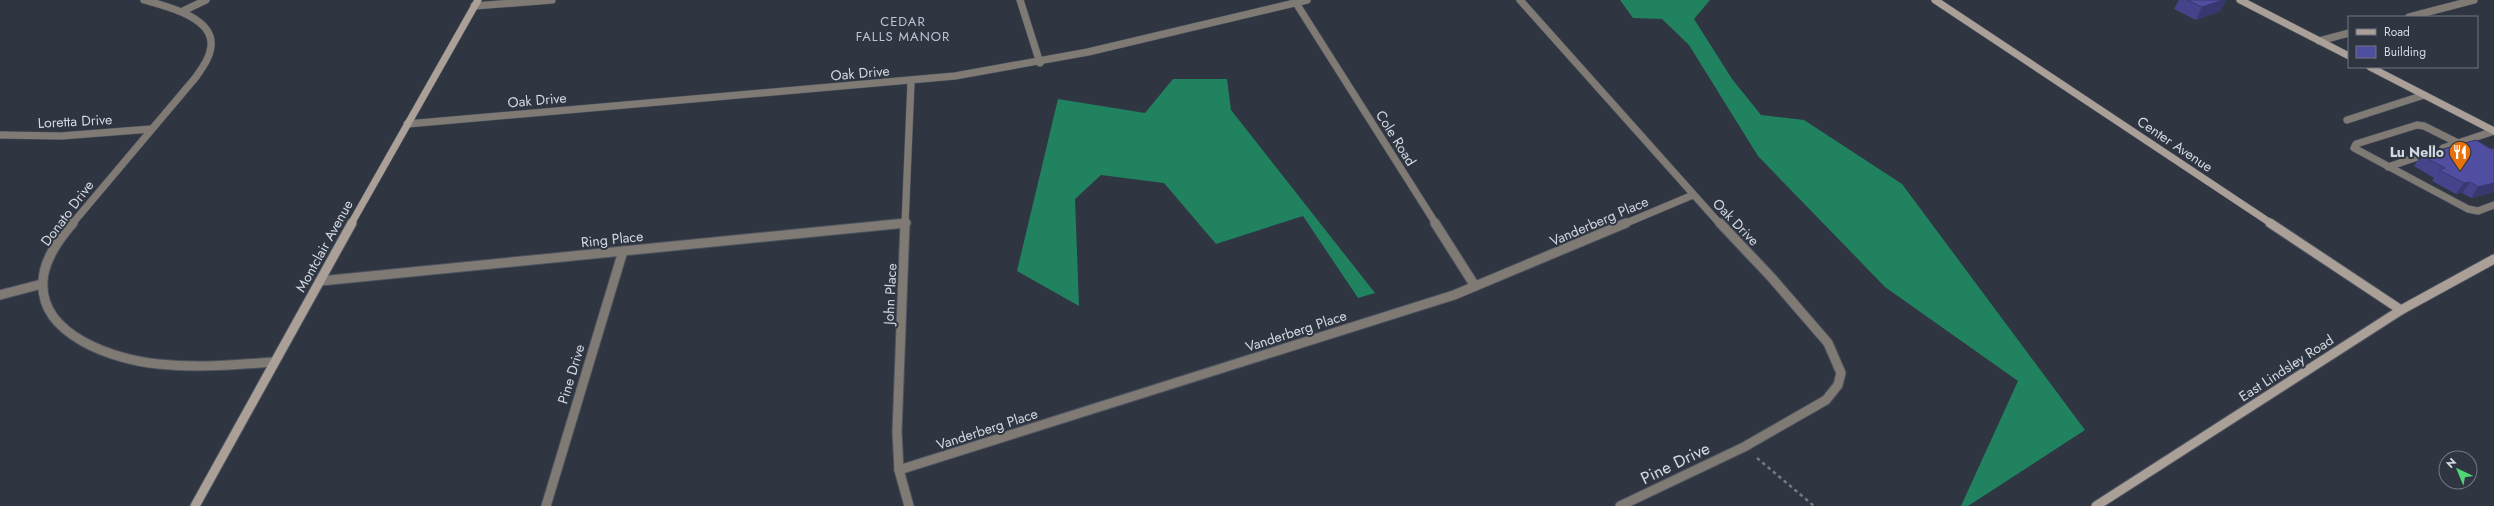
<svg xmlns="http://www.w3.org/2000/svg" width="2494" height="506" font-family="Jost,sans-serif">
<rect width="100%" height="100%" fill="#2f3642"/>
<g fill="#21825f">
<polygon points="1620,0 1710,0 1694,19 1732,79 1761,115 1804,120 1902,184 2085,430 1968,506 1961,506 2018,381 1885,287 1758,156 1689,45 1662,19 1633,18"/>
<polygon points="1173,79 1227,79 1231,110 1375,293 1358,298 1303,216 1216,244 1164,183 1101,175 1075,199 1079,306 1017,271 1058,99 1145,113"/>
</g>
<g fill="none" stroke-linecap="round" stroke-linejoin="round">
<g stroke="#4d535f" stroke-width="8">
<g id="lane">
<polyline points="2347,120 2424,95"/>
<polyline points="2458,143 2424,126 2417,125 2356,144 2354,148 2468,209 2478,211 2494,205"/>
<polyline points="2443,148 2494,131"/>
<polyline points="2388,167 2429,153"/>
</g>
</g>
<g stroke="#4d535f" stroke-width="8">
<g id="street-far1">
<polyline points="1020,0 1040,63"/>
<polyline points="1520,0 1720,224"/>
<polyline points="1296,3 1436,224"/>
<polyline points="474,6 552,0"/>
<polyline points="183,11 206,0"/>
<polyline points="2409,17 2474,0"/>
<polyline points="2319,41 2349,33"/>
<polyline points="407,124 955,76 1088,52 1307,0"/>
<polyline points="0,135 61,136 151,129"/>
<path d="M72 224 196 77C202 68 210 58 211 46 214 17 165 6 144 0"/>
<polyline points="897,224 906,223"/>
<polyline points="905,224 911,82"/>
<polyline points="1624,224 1693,195"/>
</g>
</g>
<g stroke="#4d535f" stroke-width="11">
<g id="street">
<path d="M73 223C59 239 44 259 43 281 39 336 116 360 158 364 196 368 235 365 273 362"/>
<polyline points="905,223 897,432 899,470 909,506"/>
<polyline points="1435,223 1475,286"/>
<polyline points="320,281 906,223"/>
<polyline points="0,295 42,284"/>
<polyline points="899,470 1454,295 1626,223"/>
<polyline points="546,506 623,251"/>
<polyline points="1620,506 1744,447 1826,400 1838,385 1841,373 1828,343 1771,277 1720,223"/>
</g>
</g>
<g stroke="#4d535f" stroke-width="8">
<g id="secondary-far1">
<polyline points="1935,0 2272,224"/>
<polyline points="2240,0 2349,56"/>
<polyline points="2370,67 2494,131"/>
<polyline points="351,224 478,0"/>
</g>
</g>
<g stroke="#4d535f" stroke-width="11">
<g id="secondary">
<polyline points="2270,223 2401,310"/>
<polyline points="195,506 352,223"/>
<polyline points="2096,506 2401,310 2494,259"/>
</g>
</g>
<polyline stroke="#747a84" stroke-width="2.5" stroke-dasharray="3.5 3.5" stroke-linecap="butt" points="1757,458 1814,506"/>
<use href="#lane" stroke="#807a75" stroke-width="7"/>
<use href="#street-far1" stroke="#807a75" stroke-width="7"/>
<use href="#street" stroke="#807a75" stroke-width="9"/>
<use href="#secondary-far1" stroke="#aaa098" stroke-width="7"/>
<use href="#secondary" stroke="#aaa098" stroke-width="9"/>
</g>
<g fill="#45438a">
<polygon points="2179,0 2226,0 2220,11 2196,20 2174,9"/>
<polygon points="2421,155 2494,192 2471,198 2462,193 2456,194 2432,181 2434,178 2414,166"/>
</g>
<g fill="#383770">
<polygon points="2223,0 2226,0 2220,11 2196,20 2202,7"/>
<polygon points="2470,182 2462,193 2456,194 2464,183"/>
<polygon points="2494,183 2494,192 2471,198 2478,187"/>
</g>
<g fill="#504ea0" stroke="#383770">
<polygon points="2187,0 2223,0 2202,7"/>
<polygon points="2476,140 2491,149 2494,148 2494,183 2478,187 2470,182 2464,183 2439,170 2445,168 2421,155"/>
</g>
<defs>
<g id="restaurant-pin" transform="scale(1.15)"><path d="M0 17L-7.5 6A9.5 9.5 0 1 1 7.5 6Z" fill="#e8710a" stroke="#2f3642"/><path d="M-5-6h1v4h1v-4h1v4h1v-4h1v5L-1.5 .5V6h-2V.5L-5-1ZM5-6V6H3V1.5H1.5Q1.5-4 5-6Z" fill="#fff"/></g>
</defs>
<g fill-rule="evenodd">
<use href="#restaurant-pin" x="2460" y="152"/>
</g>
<g text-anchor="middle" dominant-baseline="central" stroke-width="4" stroke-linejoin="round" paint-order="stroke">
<g font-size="13" letter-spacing="1" fill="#bcc5d4" stroke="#2f3642">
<text x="903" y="21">CEDAR<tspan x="903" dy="15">FALLS MANOR</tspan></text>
</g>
<g font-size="14" fill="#d4d9e1" stroke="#2f3642">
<text transform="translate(860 73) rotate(-5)">Oak Drive</text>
<text transform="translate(537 100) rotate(-5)">Oak Drive</text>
<text transform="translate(75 121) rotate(-3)">Loretta Drive</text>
<text transform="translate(1396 138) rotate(58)">Cole Road</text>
<text transform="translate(2175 144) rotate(34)">Center Avenue</text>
<text transform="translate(67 213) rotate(-53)">Donato Drive</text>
<text transform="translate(1599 221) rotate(-23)">Vanderberg Place</text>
<text transform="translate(1736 222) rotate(46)">Oak Drive</text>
<text transform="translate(612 239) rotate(-6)">Ring Place</text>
<text transform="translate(324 246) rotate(-61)">Montclair Avenue</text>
<text transform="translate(890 294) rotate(-87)">John Place</text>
<text transform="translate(1296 331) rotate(-18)">Vanderberg Place</text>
<text transform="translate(2286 368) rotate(-33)">East Lindsley Road</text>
<text transform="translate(571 374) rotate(-73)">Pine Drive</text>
<text transform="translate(987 429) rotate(-18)">Vanderberg Place</text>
</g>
<g font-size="14" font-weight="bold" fill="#d4d9e1" stroke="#2f3642" text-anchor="end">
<text x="2444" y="152">Lu Nello</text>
</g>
<g font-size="17" fill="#d4d9e1" stroke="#2f3642">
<text transform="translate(1675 463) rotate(-26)">Pine Drive</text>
</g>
</g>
<rect x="2348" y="16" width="130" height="52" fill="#2f3642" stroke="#717782"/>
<rect x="2356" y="29" width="20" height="6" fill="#aaa098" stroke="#717782"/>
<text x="2384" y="36" font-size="12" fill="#d4d9e1">Road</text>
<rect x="2356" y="46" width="20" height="12" fill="#504ea0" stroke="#717782"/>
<text x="2384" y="56" font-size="12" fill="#d4d9e1">Building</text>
<g transform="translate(2458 470) rotate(316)"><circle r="19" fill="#2f3642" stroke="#717782"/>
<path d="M0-3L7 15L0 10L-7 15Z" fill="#51d674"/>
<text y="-6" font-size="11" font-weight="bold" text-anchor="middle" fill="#d4d9e1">N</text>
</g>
</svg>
